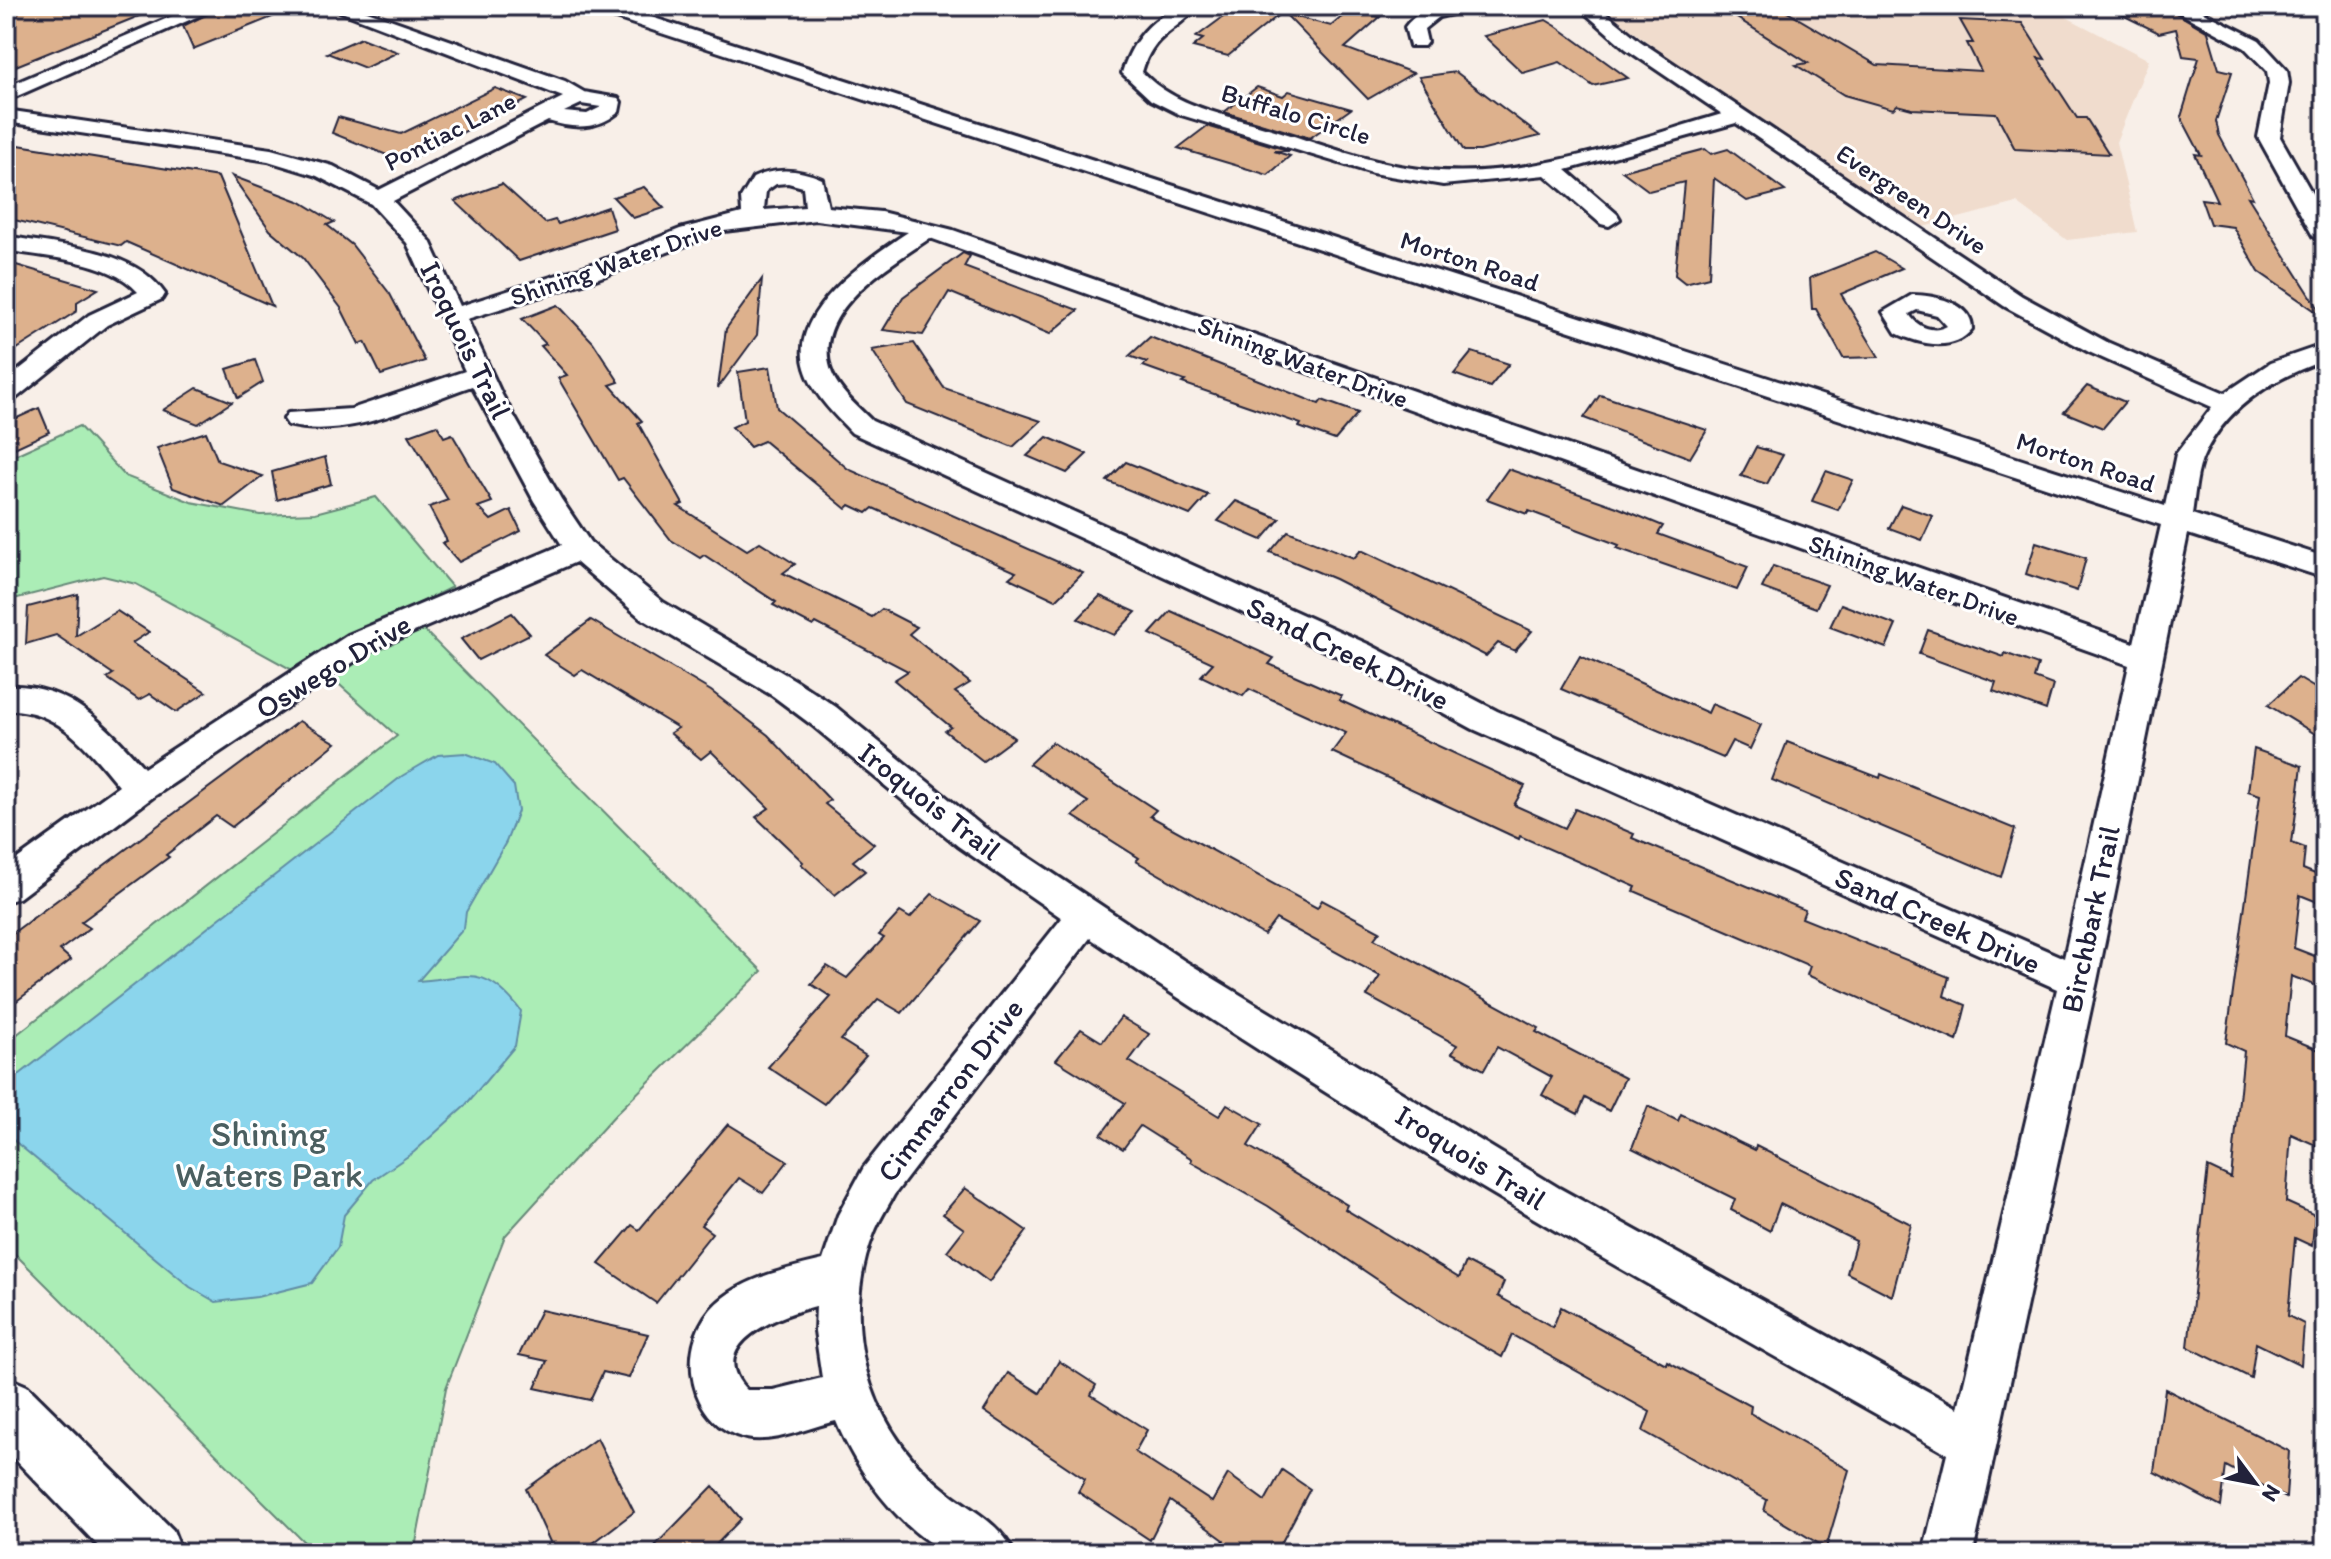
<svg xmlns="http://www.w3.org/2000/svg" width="2331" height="1559" font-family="Itim,sans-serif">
<rect width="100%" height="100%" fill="#f8efe8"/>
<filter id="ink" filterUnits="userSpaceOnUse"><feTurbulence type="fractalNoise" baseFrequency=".0125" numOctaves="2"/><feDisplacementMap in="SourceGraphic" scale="16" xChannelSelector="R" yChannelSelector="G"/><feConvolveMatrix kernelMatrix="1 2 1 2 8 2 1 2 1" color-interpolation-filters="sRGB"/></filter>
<g filter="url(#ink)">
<polygon fill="#f0dccd" points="1599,6 2045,6 2149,60 2116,142 2137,232 2067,240 2017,203 1915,229 1744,113"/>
<polygon fill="#abedb6" stroke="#668878" stroke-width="2" points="79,426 125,476 191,502 260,515 315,513 376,497 452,587 411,607 421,627 762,971 615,1115 505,1236 446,1388 414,1553 315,1553 6,1245 6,1043 397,736 332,678 294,671 136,584 103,576 6,601 6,459"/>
<path fill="#8bd5ec" stroke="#618da5" stroke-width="2" d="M465 753 495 764 514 786 518 811 506 842 466 912 464 928 418 981C469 977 484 963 521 1011L515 1046 464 1107 414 1152 373 1180 344 1215 338 1247 312 1283 257 1297 216 1302 190 1287 6 1134V1085L402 776 438 755Z"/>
<g fill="#ddb18d" stroke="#22223b" stroke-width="2">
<polygon points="6,6 161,6 161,7 6,70"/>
<polygon points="224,6 297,6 297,7 193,49 183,26"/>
<polygon points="1238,6 1281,13 1228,56 1193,47 1203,39 1196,37"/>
<polygon points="1718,6 1777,6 1877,65 1981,71 1967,43 1973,43 1960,20 2022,23 2045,59 2038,58 2077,118 2086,118 2109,154 2015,149 1996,113 1912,109 1897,105 1893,109 1844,95 1796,65 1808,63"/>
<polygon points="2104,6 2164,6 2208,32 2219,69 2232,72 2216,121 2219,135 2253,198 2248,197 2324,317 2259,272 2233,227 2210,224 2201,199 2217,201 2195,154 2201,155 2181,117 2199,58 2183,56 2176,29 2159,33"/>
<polygon points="1350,10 1380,17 1345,48 1413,73 1368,99 1285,14 1331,26"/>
<polygon points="1546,20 1556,26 1628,78 1593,86 1560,62 1523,73 1484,36"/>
<polygon points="361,38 371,42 398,52 365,68 327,53"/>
<polygon points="1456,72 1540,136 1480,151 1464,151 1419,77"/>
<polygon points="1257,87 1283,96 1289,91 1351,109 1310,138 1224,112"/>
<polygon points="495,88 527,100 404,162 332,133 338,117 401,134"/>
<polygon points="1207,126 1290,151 1274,151 1290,156 1268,175 1178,148"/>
<polygon points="6,143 218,177 272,306 126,242 121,246 6,218"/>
<polygon points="1705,149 1711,154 1728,149 1785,191 1747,201 1714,178 1709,277 1685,283 1675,275 1684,182 1649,191 1622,171"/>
<polygon points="232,176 301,202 334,222 327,225 352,245 390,294 425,361 381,375 365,342 359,344 341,308 303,258 270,230"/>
<polygon points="502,184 545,223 555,220 558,224 608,207 615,229 519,261 455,201"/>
<polygon points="644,187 664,208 633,218 613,197"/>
<polygon points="1875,252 1902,268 1841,294 1879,357 1843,358 1816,309 1812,309 1810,278"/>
<polygon points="963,253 970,256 964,267 1078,310 1050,334 949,292 923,335 883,330 903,297"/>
<polygon points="6,262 98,289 77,302 77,311 6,356"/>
<polygon points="762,279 757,335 718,388 726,329"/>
<polygon points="558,305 593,342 619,382 610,385 642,421 638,423 683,504 678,506 747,550 760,542 795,564 783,573 872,617 882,609 917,627 909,634 970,683 955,692 1014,738 983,761 945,731 951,727 894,680 908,671 816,623 813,626 773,605 776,602 704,555 700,558 671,540 623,478 618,480 558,378 567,375 541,346 546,344 522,319"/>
<polygon points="1150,337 1319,404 1322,400 1358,413 1335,440 1299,427 1301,424 1182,383 1185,381 1143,366 1147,362 1129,356"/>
<polygon points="914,343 944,388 1041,421 1013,447 907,404 872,350"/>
<polygon points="1472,352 1509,364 1490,387 1454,374"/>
<polygon points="255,360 263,382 238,398 227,369"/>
<polygon points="770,367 777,408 848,469 1083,573 1056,600 1009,578 1016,572 873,508 867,513 850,505 846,509 764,441 750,447 732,427 745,421 738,372"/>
<polygon points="2087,386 2125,402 2103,428 2064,412"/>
<polygon points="197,388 232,402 198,424 163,410"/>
<polygon points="1600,395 1639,408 1707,430 1690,458 1584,418"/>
<polygon points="39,408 49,432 6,452 6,423"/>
<polygon points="437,425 444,437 452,434 492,502 478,507 491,520 511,510 521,531 459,562 442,543 447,541 429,507 448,500 409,435"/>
<polygon points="206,432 218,461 263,476 224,506 173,488 157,448"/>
<polygon points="1047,437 1087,454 1067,473 1027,456"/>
<polygon points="1756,447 1783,455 1767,484 1741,476"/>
<polygon points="325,457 331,484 277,500 272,472"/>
<polygon points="1126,462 1208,495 1190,515 1107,481"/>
<polygon points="1508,469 1617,507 1663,526 1658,534 1748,567 1737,590 1617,548 1619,545 1529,511 1527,514 1487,499"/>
<polygon points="1826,471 1853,480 1838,510 1812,501"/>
<polygon points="1236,501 1280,519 1262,540 1218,521"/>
<polygon points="1901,505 1933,516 1922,540 1889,528"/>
<polygon points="1288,531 1354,558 1361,550 1532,631 1515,651 1498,643 1486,656 1335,579 1270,552"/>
<polygon points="2036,542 2086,558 2077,591 2026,574"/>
<polygon points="1773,566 1827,585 1816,608 1762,588"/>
<polygon points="78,594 76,636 117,611 149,632 132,643 206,692 176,712 150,694 139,700 107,678 113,674 56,635 26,644 28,607"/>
<polygon points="1100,596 1136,612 1114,635 1078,619"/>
<polygon points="1841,604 1896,625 1886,648 1830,627"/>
<polygon points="1171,611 1274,658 1269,664 1342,696 1339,700 1525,786 1514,805 1565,828 1575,809 1634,834 1632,838 1805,910 1802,918 1949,977 1944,996 1966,1005 1957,1041 1807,975 1810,966 1634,891 1636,887 1520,836 1519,839 1332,752 1346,733 1249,689 1243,696 1201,676 1213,663 1150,634"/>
<polygon points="512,613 530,634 478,660 461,639"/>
<polygon points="591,620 711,691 768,735 830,800 825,804 874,844 853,861 865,871 835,895 801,864 803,862 756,817 769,808 711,751 701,759 670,733 678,728 582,670 575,675 544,655"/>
<polygon points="1928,630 2004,657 2005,653 2038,665 2034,678 2053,685 2046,710 1993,691 1996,682 1919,654"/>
<polygon points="1580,656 1708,713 1712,704 1761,725 1750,749 1732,741 1723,758 1561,689"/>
<polygon points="2298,678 2325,694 2325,740 2268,705"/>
<polygon points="299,721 336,743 232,827 216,816 166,855 169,857 81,922 90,928 60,950 71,960 6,1009 6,938"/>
<polygon points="1052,742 1156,810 1150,816 1317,908 1322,900 1380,931 1374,939 1539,1028 1536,1032 1625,1078 1609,1111 1585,1098 1578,1114 1542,1095 1552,1077 1497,1047 1484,1070 1452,1053 1457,1045 1367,996 1380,976 1276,919 1264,935 1136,861 1139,858 1073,816 1088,802 1029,764"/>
<polygon points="1787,742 1880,778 1881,774 2015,829 2001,877 1772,780"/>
<polygon points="2254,749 2302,766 2292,843 2305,848 2303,869 2325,878 2325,905 2300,895 2294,948 2325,960 2325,989 2291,976 2285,1036 2324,1052 2318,1146 2291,1134 2286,1202 2315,1215 2312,1246 2295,1238 2288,1316 2304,1324 2301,1365 2256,1343 2251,1378 2188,1347 2208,1167 2231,1178 2244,1051 2226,1043 2260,795 2248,791"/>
<polygon points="932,894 980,921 902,1013 878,999 841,1040 866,1056 824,1104 768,1067 831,997 811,984 827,966 847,978 884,938 879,935 900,912 910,918"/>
<polygon points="1121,1017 1149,1034 1129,1061 1219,1116 1227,1104 1262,1124 1248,1146 1347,1205 1345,1209 1459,1278 1466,1262 1504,1282 1498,1296 1553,1327 1561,1307 1666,1364 1667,1361 1751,1406 1750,1413 1849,1470 1826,1548 1764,1511 1767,1500 1643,1431 1650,1412 1512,1335 1502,1357 1439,1321 1268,1206 1191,1162 1192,1159 1140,1126 1123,1149 1101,1135 1125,1103 1056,1060 1081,1029 1102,1042"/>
<polygon points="1648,1106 1678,1121 1681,1114 1755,1150 1756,1146 1911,1224 1892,1296 1847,1273 1856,1241 1780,1204 1770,1231 1731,1210 1735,1199 1632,1148"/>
<polygon points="728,1124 788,1161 763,1193 739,1178 701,1225 712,1233 656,1303 599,1264 632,1225 639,1230"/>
<polygon points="965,1188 1027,1231 989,1282 947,1251 964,1229 943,1214"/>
<polygon points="541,1310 648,1334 629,1378 603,1372 590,1400 535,1388 547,1361 519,1355"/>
<polygon points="1059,1361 1096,1385 1091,1395 1147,1430 1135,1452 1212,1502 1228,1474 1265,1501 1282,1470 1310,1489 1276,1553 1217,1553 1224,1540 1170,1501 1150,1540 1078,1492 1085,1479 984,1411 1008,1373 1040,1393"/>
<polygon points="2165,1389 2289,1451 2286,1498 2226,1466 2221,1507 2154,1472"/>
<polygon points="597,1438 634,1512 580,1553 555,1553 526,1489"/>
<polygon points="713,1486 741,1519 708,1553 648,1553"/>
</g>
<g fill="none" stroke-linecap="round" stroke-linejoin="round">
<g stroke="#22223b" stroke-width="6">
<g id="minor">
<polygon points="196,6 221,6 6,101 6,87"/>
<path d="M326 6H353L565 81 584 92 618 98 621 102 619 112C597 130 574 129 548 121L393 201 430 241 460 306 595 263 680 229 742 213 741 198 753 178C776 167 799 169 822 179L828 207 881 212 953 230 2134 643 2161 525 591 10 589 6H617L2165 506 2176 454 2212 407 2089 352 2004 306 1736 123 1566 170 1617 214 1620 219 1609 226 1601 224 1545 175 1443 185 1372 173 1181 115 1151 100 1122 73C1133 37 1159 6 1198 6 1175 33 1153 33 1142 72 1176 107 1223 114 1268 128 1318 143 1368 163 1420 169 1522 182 1625 142 1722 114L1626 49 1577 6H1597L1640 41 2022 296 2107 342 2225 393 2270 363 2325 344V360C2276 377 2228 405 2205 453 2196 470 2195 496 2192 514L2325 557V578L2188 534 2097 981 1973 1553H1923L1947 1454C1657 1290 1365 1128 1090 938L894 1195C887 1208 879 1220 874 1233 839 1322 866 1423 938 1484 963 1506 1001 1522 1014 1553 995 1553 962 1559 946 1552 897 1528 856 1469 836 1421 809 1427 774 1444 746 1438 689 1425 676 1350 711 1309 737 1279 786 1269 823 1260L838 1215 864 1167 1062 918 958 846 812 725 773 696 641 618 576 562 370 651 153 797 19 898 6 902V867L119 786C88 749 58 708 6 710V686C68 683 106 725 144 768L348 635 562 545 534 501 472 386C416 405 348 440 288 425L284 419 288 413 351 409 465 371 407 243 371 204 317 176 268 161 6 122V110L271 149 333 166 379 190 563 97ZM581 104 601 107 587 114 564 112ZM788 183 803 187 805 207 764 210 766 191 776 184ZM816 220 908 232C869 258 788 311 805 368 813 395 834 414 852 433L1348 661 1473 729 2057 989 1958 1408 1559 1188 1183 960 982 826 836 707 795 680 663 602 590 542 561 499 502 395 467 319 593 280 724 231ZM930 238 2129 665 2064 958 1497 711 1370 645 872 421C856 405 837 390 830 368 813 309 891 265 930 238ZM816 1306 815 1331 822 1378 773 1390H747C701 1344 783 1314 816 1306Z"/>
<path d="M1439 6H1472L1470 10 1439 17 1424 29 1427 42 1424 46H1410L1405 27C1413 16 1426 9 1439 6Z"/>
<polygon points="2167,6 2191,6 2259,40 2287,70 2289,83 2280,137 2325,216 2325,243 2313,236 2258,137 2269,83 2267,71 2245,48"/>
<path d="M6 236C57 246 133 247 165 294L162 299 107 325 15 399 6 401V380L89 315 138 292C109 259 46 258 6 250Z"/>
<path d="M1912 295C1932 295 1973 302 1972 329 1954 353 1919 344 1896 333L1883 312ZM1917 310 1937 315 1947 326C1933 334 1917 327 1909 314Z"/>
</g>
</g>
<g stroke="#22223b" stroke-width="6">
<polygon id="major" points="6,1377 27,1386 173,1530 182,1553 105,1553 6,1450"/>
</g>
<use href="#minor" fill="#fff" fill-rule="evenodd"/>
<use href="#major" fill="#fff" fill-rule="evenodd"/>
</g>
</g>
<g text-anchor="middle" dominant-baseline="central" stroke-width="6" stroke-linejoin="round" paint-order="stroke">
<g font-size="26" fill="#22223b" stroke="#fff">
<text transform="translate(1296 114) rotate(17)">Buffalo Circle</text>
<text transform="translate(450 131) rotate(-27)">Pontiac Lane</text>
<text transform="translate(1912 199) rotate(34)">Evergreen Drive</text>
<text transform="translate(1470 261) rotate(18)">Morton Road</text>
<text transform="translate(616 262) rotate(-19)">Shining Water Drive</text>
<text transform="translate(1303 362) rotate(20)">Shining Water Drive</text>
<text transform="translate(2086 462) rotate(18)">Morton Road</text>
<text transform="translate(1914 580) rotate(20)">Shining Water Drive</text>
</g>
<g font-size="30" fill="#22223b" stroke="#fff">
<text transform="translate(466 340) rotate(64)">Iroquois Trail</text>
<text transform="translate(1348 653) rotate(26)">Sand Creek Drive</text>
<text transform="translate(333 666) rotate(-31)">Oswego Drive</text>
<text transform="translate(930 801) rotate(38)">Iroquois Trail</text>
<text transform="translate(2090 919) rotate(-78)">Birchbark Trail</text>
<text transform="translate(1938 920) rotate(24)">Sand Creek Drive</text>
<text transform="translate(950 1090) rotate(-53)">Cimmarron Drive</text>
<text transform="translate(1471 1157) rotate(32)">Iroquois Trail</text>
</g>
<g font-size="36" fill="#4b5f60" stroke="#fff">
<text x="269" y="1133">Shining<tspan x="269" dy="41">Waters Park</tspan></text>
</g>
</g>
<rect width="2331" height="1559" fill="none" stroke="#fff" stroke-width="32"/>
<rect x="16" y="16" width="2299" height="1527" fill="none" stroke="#22223b" stroke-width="3" filter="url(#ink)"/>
<g transform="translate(2255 1483) rotate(122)" stroke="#ffffff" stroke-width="6" paint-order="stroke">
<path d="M0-6L14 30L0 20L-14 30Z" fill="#22223b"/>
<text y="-12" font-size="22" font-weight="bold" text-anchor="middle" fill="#22223b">N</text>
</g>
</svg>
